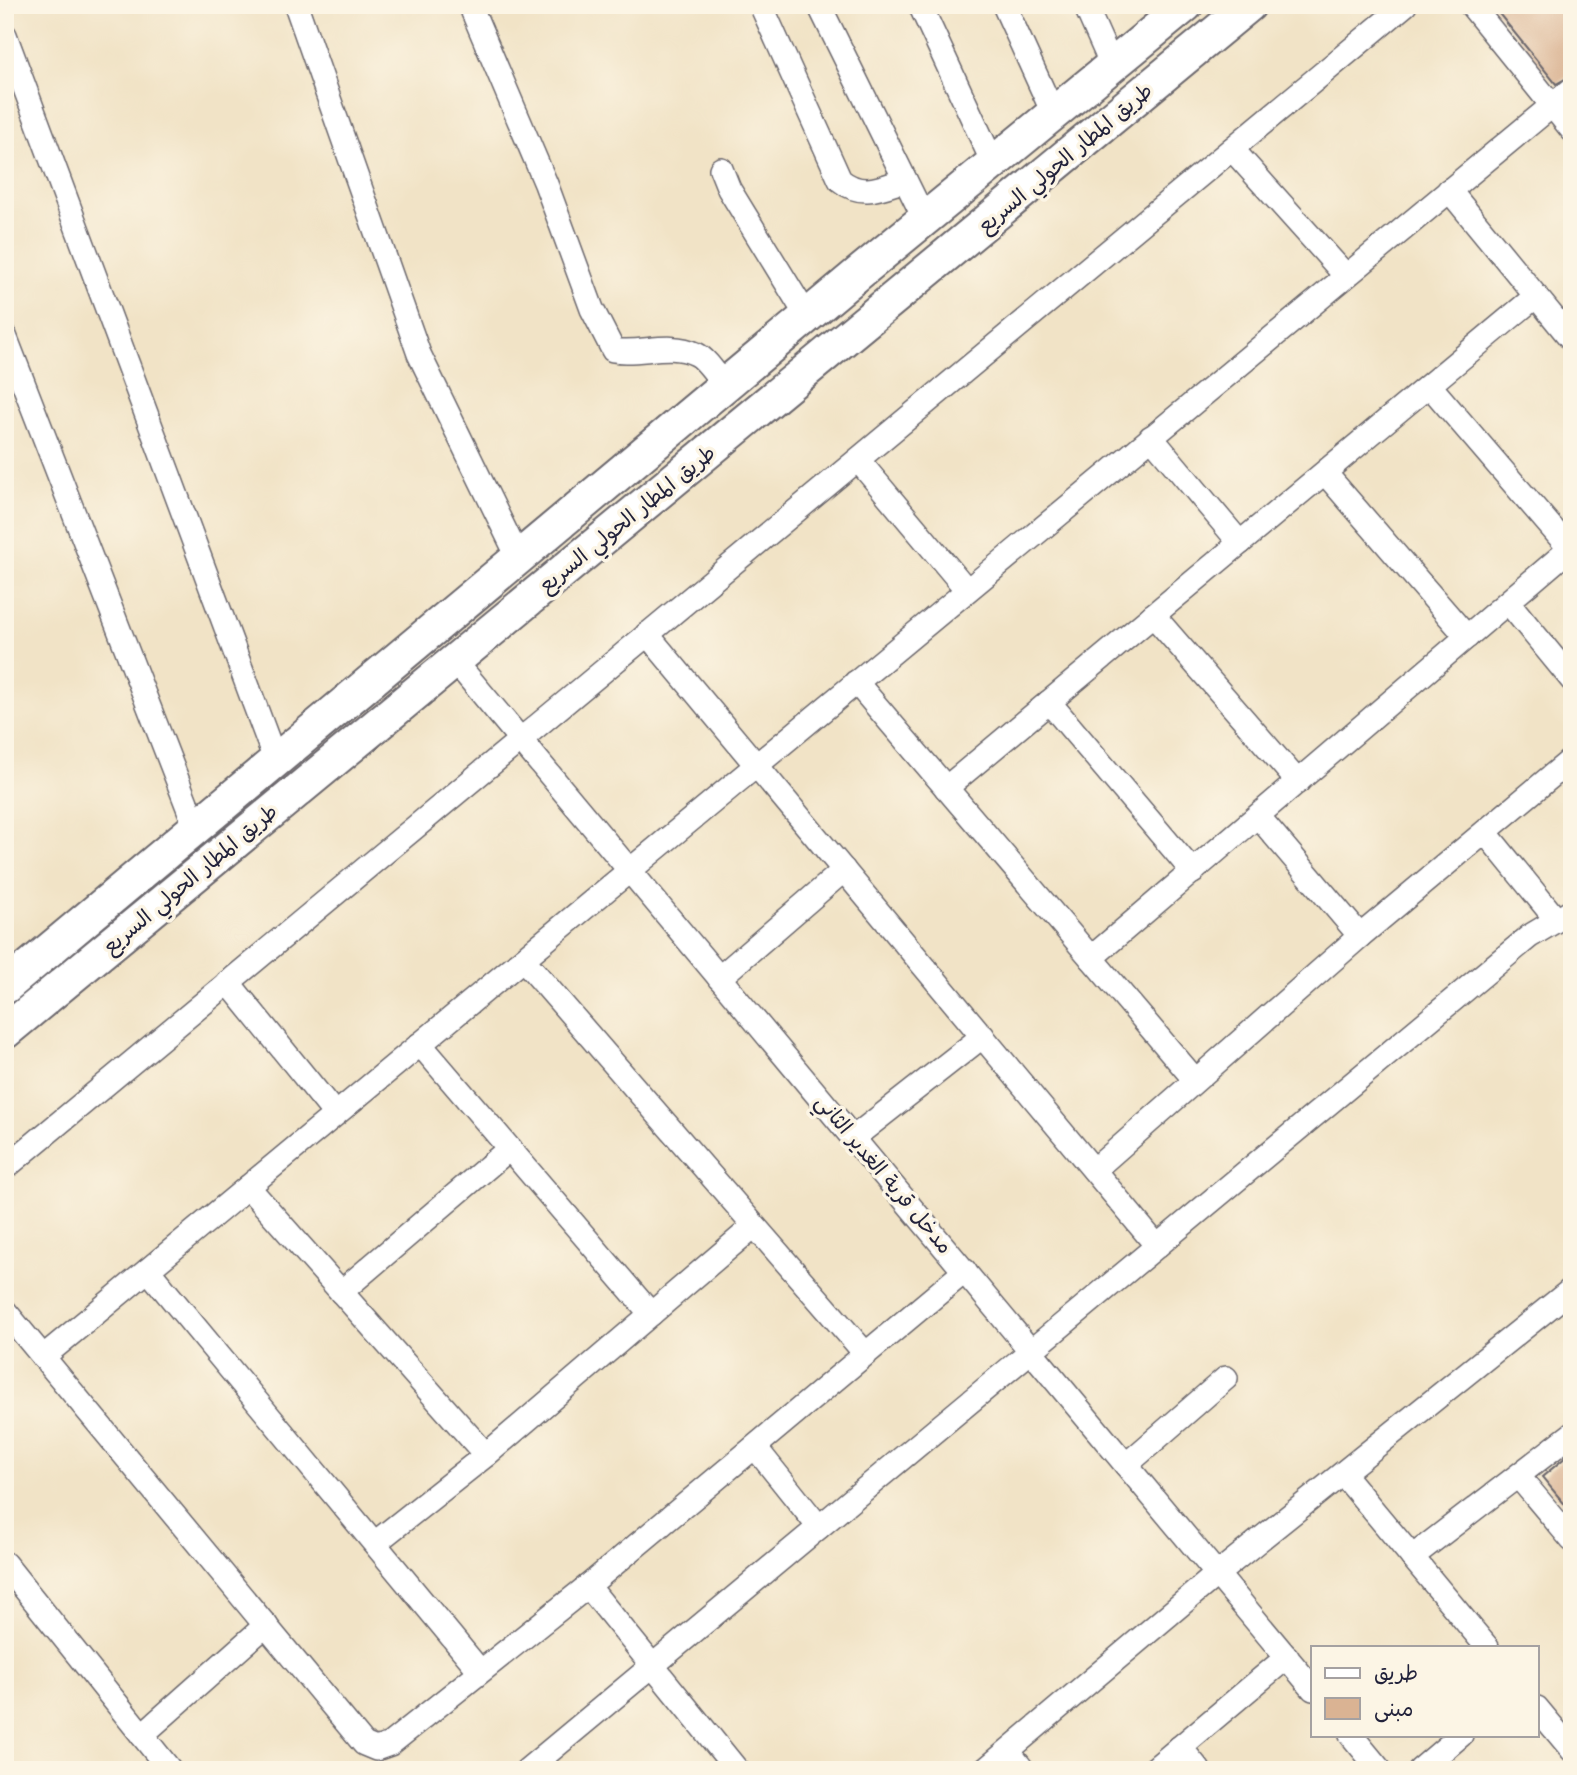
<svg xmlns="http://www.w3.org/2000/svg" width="1577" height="1775" font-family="'Shantell Sans','Playpen Sans Arabic',sans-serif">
<rect width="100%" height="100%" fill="#fcf5e5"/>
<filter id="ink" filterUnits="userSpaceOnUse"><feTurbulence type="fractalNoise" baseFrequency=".0143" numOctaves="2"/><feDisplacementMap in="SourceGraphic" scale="14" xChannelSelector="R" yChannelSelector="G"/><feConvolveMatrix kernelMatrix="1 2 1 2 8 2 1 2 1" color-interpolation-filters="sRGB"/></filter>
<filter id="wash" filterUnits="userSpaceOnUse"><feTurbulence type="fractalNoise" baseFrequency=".00686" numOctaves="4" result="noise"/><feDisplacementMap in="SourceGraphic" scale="28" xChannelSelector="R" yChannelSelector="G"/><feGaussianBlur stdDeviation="1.57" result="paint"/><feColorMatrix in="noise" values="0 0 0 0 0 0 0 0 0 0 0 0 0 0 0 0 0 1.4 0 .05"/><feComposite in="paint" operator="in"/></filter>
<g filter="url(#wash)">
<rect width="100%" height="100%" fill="#f1e3c6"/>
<g id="blocks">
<g fill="#dab393">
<polygon points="1492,5 1572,5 1572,75 1556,84"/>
<polygon points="1572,1452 1572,1513 1542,1477"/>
</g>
</g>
</g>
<g filter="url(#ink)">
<use href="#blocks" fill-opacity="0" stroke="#6a666c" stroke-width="2"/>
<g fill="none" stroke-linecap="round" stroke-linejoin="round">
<g stroke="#6a666c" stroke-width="26">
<g id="minor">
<polyline points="296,5 419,354 519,559"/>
<path d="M470 5 546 184 592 309 613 350C640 355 669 341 696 354 707 359 718 378 726 387"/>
<path d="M761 5 840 180C862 198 880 188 905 180"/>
<polyline points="819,5 926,222"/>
<polyline points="920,5 994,165"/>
<polyline points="1004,5 1054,115"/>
<polyline points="1085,5 1113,68"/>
<polyline points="1471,5 1572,130"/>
<polyline points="5,35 276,762"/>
<polyline points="1232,149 1346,276"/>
<polyline points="721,169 729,189 808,318"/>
<polyline points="1449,190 1572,340"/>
<polyline points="5,336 196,828"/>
<polyline points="1430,386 1570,549"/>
<polyline points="1151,437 1240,543"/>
<polyline points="858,460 967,590"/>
<polyline points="1325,473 1467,637"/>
<polyline points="1508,602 1572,680"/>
<polyline points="1153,615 1298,782"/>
<polyline points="647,634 1157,1246"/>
<polyline points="454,660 1313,1689"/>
<polyline points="856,682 1195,1080"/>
<polyline points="1049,702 1193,872"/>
<polyline points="946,788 1536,296"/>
<polyline points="1258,816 1360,936"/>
<polyline points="1485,832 1555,918"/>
<polyline points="1091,958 1572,547"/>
<polyline points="523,959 864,1352"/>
<polyline points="719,978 844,870"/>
<polyline points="228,982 335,1114"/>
<polyline points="420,1044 651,1314"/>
<polyline points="853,1138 983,1036"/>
<polyline points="5,1168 1405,5"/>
<polyline points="1094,1170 1360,936 1572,759"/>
<polyline points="248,1187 486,1455"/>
<polyline points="148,1270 480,1671"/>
<polyline points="341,1292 509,1149"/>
<polyline points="5,1311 364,1744 376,1749 390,1744 588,1586 965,1271"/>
<polyline points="43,1357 1572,89"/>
<polyline points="755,1447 819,1527"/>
<polyline points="1126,1465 1226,1378"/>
<polyline points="1343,1474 1487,1647"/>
<polyline points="1519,1477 1572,1540"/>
<polyline points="375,1543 486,1455 754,1226"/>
<polyline points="1412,1557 1572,1434"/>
<polyline points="5,1564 170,1770"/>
<polyline points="588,1586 737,1770"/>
<polyline points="1537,1708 1572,1750"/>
<polyline points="142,1735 266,1625"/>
<polyline points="1351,1735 1380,1770"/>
<polyline points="1180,1747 1199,1770"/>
<polyline points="1008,1751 1023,1770"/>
<polyline points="527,1770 1530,936 1572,911"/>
<polyline points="985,1770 1217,1574 1572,1289"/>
<polyline points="1153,1770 1287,1657"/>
<polyline points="1420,1770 1461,1735"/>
</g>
</g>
<g stroke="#6a666c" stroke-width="37">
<g id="highway">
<polyline points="5,987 859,273 1186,5"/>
<polyline points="5,1032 1249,5"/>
</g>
</g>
<use href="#minor" stroke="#fff" stroke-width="23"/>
<use href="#highway" stroke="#fff" stroke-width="33"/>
</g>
</g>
<g text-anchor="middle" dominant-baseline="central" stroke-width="7" stroke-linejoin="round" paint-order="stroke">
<g font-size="21" fill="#22223b" stroke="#fcf5e5">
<text transform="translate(1065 158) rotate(-40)">طريق المطار الحولي السريع</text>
<text transform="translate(627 519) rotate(-39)">طريق المطار الحولي السريع</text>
<text transform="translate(190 879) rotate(-40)">طريق المطار الحولي السريع</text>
<text transform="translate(884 1174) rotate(50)">مدخل قرية الغدير الثاني</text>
</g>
</g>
<rect width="1577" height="1775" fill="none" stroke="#fcf5e5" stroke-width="28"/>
<rect x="1311" y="1646" width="228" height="91" fill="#fcf5e5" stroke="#a5a1a1" stroke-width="2"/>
<rect x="1325" y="1668" width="35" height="10" fill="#ffffff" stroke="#a5a1a1" stroke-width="2"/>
<text x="1374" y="1680" font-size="21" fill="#22223b">طريق</text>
<rect x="1325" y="1698" width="35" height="21" fill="#dab393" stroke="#a5a1a1" stroke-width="2"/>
<text x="1374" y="1716" font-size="21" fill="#22223b">مبنى</text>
</svg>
